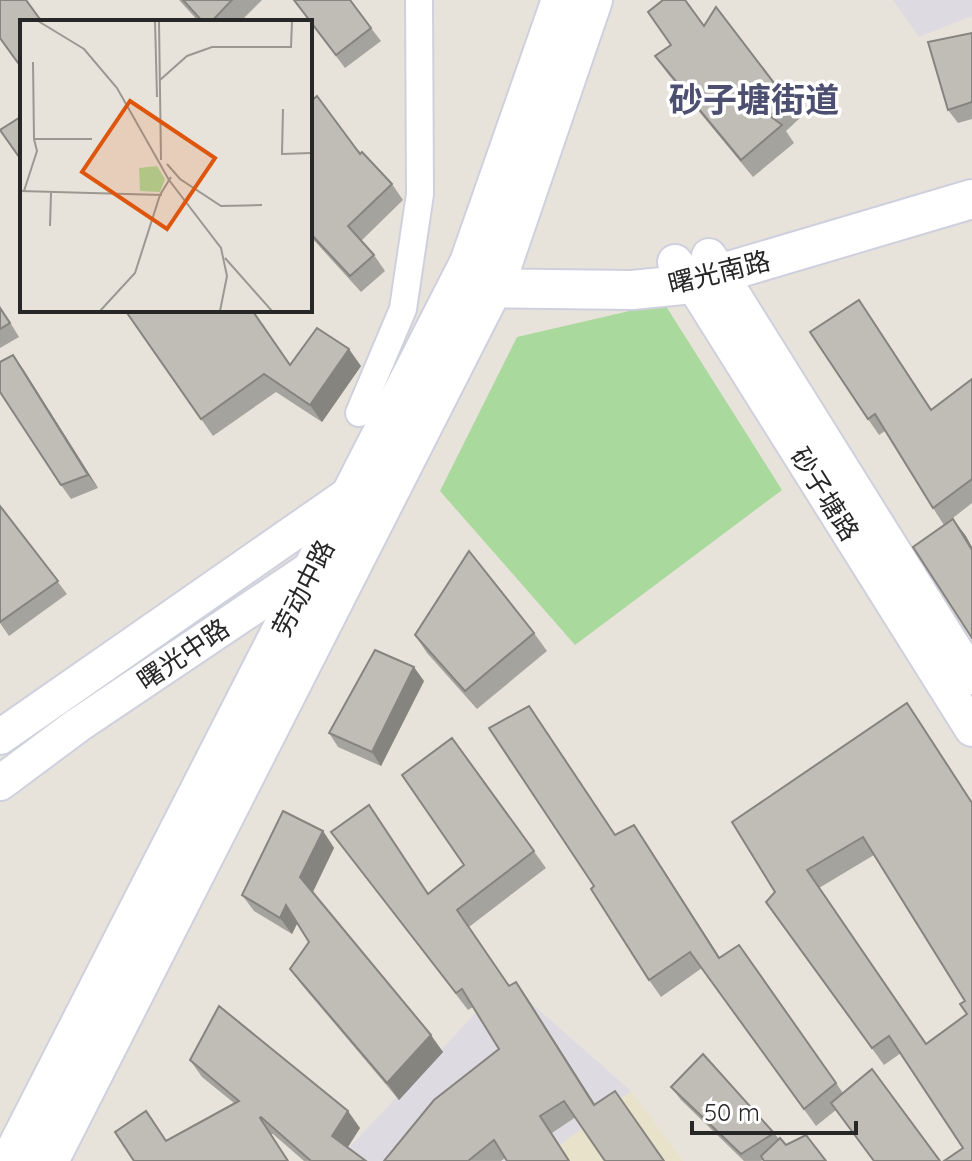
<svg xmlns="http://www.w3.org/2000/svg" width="972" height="1161" font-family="Quicksand,'Noto Sans SC',sans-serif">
<rect width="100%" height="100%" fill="#e8e3da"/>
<g fill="#dddae1">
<polygon points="893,0 972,0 972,16 919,37"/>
<polygon points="506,981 631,1091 539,1161 352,1161 344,1153"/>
</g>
<polygon fill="#e8e2ca" points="631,1091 683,1161 540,1161"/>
<polygon fill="#a9d99c" points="664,303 782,490 575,645 440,491 517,337"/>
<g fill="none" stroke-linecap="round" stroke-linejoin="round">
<g stroke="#cfd0de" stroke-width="30">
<polyline id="minor" points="359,413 403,309 420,194 419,0"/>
</g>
<g stroke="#cfd0de" stroke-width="38">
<g id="tertiary">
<polyline points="709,256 972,677"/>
<polyline points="675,262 693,284 972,729"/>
<polyline points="0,737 352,492"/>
<polyline points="0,783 78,725 319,563"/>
</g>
</g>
<g stroke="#cfd0de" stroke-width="42">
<g id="secondary">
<polyline points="468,288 632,290 693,284 719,274 972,199"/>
<polyline points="10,1161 469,263 561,0"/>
<polyline points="49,1161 492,290 502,266 593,0"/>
</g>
</g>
<use href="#minor" stroke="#fff" stroke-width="26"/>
<use href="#tertiary" stroke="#fff" stroke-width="34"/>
<use href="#secondary" stroke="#fff" stroke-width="38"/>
</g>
<g fill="#a5a39d" fill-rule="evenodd">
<polygon points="179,0 262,0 240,22 199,22"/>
<polygon points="294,0 371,28 381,41 345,68"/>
<polygon points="704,26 787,100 800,118 786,131 794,143 753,177 668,74 655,56"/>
<polygon points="972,33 972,119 958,123 948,110"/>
<polygon points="310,102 392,184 403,200 361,241 374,255 385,271 361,292 310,236"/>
<polygon points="0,306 19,337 0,348"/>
<polygon points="125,310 290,365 361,366 322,422 276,392 213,436"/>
<polygon points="870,316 932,410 972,379 972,503 944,525 933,508 885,431 879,435 868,419"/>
<polygon points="23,369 98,488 71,499 61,485"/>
<polygon points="0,506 67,594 9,636 0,623"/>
<polygon points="534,633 547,651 477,709 427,653 415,635"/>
<polygon points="424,681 381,766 338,747 329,733"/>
<path d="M907 703 972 802V1161H944L963 1148 901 1053 884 1065 778 919 766 902 775 892 732 822ZM874 855 965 1001 960 1004 967 1014 926 1043 819 888Z"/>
<polygon points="452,738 546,868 469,927 509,986 516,982 595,1104 552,1133 570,1161 507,1161 505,1158 501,1161 384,1161 499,1049 473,1007 468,1010 331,832 428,893 464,865"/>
<polygon points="634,825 720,958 739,945 843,1093 836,1110 816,1126 702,968 661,997 649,980 594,886 615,834"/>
<polygon points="323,831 334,848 312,892 443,1052 399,1100 302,985 290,969 309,942 297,923 292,934 254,911 242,895"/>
<polygon points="190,1060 360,1128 348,1147 366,1161 304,1161 273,1134 167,1140 234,1103 202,1077"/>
<polygon points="671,1087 774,1133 779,1139 786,1145 761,1161 744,1161 681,1100"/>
</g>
<g fill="#86847f">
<polygon points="349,349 361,366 322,422 310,405"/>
<polygon points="13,355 23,369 98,488 88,475"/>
<polygon points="953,519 966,536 972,547 972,550"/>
<polygon points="414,667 424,681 381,766 372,752"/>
<polygon points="634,825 645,841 731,975 719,958"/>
<polygon points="323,831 334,848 312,894 300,877"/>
<polygon points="286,905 298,922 292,934 280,918"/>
<polygon points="516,982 528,999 606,1122 594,1105"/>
<polygon points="431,1035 443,1052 399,1100 387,1083"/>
<polygon points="348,1111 360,1128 344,1153 332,1136"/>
</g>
<g fill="#c0bdb6" stroke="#86847f" stroke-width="2" fill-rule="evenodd">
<polygon points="0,0 26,0 42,22 22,22 21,67 0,38"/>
<polygon points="183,0 232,0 211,22 203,22"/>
<polygon points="294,0 350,0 371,28 336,55"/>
<polygon points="663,0 685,0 704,26 716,7 787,100 770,116 782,125 741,160 655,56 671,45 648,12"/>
<polygon points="972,33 972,102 948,110 928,42"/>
<polygon points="317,96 360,154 362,152 392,184 348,226 374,255 350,276 310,233 310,102"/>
<polygon points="22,116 22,161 0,130"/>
<polygon points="859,300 931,410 972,379 972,479 933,508 875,414 868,419 810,332"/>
<polygon points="0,308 10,323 0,329"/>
<polygon points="125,310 252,310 290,365 317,328 349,349 310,405 264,374 201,419"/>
<polygon points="13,355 88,475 61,485 0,392 0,362"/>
<polygon points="0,506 58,581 0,622"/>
<polygon points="953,519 972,550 972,638 913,547"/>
<polygon points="469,551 534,633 465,691 415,635"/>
<polygon points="375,650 414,667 372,752 329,733"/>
<path d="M907 703 972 803V1161H944L963 1148 889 1036 872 1048 766 902 775 892 732 822ZM863 837 965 1001 960 1004 967 1014 926 1044 807 870Z"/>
<polygon points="529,706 615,835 634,825 719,958 739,945 836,1083 804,1109 690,952 649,980 591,889 594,886 489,728"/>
<polygon points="452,738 534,851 457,910 509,986 516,982 594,1105 615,1091 664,1161 605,1161 564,1101 540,1116 569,1161 507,1161 494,1140 468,1161 384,1161 434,1100 499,1049 462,989 456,993 331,832 369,805 428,894 464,865 402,775"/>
<polygon points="283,811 323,831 300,877 431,1035 387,1083 290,969 309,942 286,905 280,918 242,895"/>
<polygon points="219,1006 348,1111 332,1136 366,1161 311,1161 261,1117 260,1118 288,1161 134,1161 115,1132 146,1111 166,1141 239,1101 190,1060"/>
<polygon points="703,1054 774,1133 741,1154 671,1087"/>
<polygon points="872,1069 940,1161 874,1161 831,1103"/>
<polygon points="806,1135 826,1161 764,1161 761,1156 780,1138 786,1145"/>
</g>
<g text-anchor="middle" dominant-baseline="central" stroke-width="7" stroke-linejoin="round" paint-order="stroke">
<g font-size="26" fill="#272727" stroke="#fff">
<text transform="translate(719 272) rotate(-14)">曙光南路</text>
<text transform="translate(825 494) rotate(58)">砂子塘路</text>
<text transform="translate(303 588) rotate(-63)">劳动中路</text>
<text transform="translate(183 654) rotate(-34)">曙光中路</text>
</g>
<g font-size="34" font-weight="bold" fill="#4d4f71" stroke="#fff">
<text x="754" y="99">砂子塘街道</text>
</g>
</g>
<g transform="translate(20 20)">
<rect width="292" height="292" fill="#e8e3da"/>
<path d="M137 146 145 159 140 172 120 171 119 148Z" fill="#a9d99c"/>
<path fill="none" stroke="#9b9892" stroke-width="2" d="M18 1 64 29 97 68 149 160 201 228 207 256 200 291M135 1 137 77M139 1 141 140M13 42 14 119H72M140 60 167 36 192 27H271L272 1M263 89 262 134 292 133M147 144 160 159 201 186 242 185M0 171 142 175M4 171 17 131 14 119M30 206 31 173M205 238 252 291M80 291 115 253 140 175 151 157"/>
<path fill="#de560d" fill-opacity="0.15" stroke="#de560d" stroke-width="4" d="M110 81 195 138 147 209 62 152Z"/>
<rect width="292" height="292" fill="none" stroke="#272727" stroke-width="4"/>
</g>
<path d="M692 1121v12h164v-12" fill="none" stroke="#272727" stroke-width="4"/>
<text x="704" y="1121" font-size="24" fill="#272727" stroke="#ffffff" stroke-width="6" paint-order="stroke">50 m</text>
</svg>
